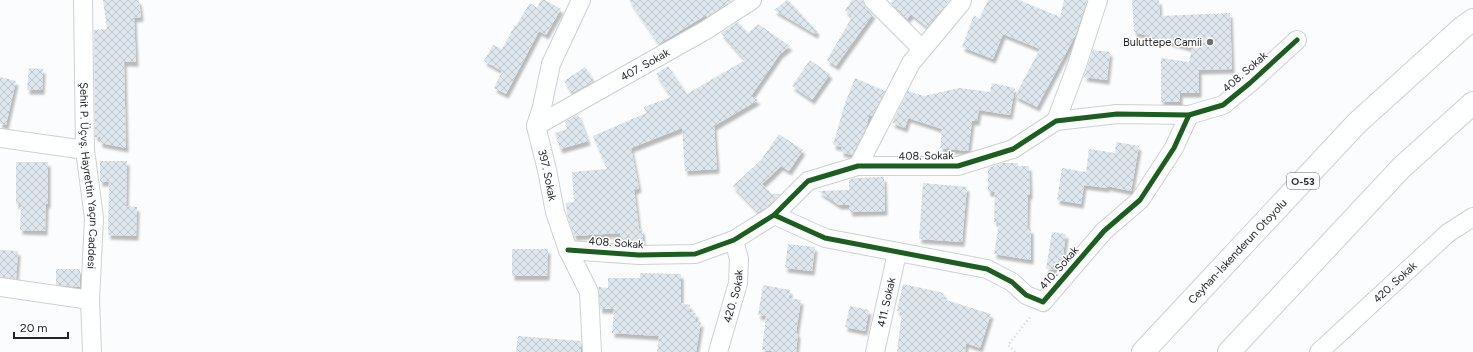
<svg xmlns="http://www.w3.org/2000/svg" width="1473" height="352" font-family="Figtree,sans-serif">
<defs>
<pattern id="building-cross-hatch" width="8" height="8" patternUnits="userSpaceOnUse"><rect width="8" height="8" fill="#dee7ee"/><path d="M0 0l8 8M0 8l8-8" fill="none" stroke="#bec6cc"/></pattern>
<filter id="shadow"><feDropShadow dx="2.5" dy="4.5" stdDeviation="1" flood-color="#0004"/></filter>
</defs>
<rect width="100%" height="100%" fill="#fafcfe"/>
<g fill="url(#building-cross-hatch)" filter="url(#shadow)">
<polygon points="103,0 139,0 141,17 134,18 136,62 124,62 126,148 100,143 100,137 95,137 94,30 107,29"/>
<polygon points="541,0 545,0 561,9 546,35 539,31 506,94 494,88 502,71 484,61 493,45 502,49 515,25 516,26 530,3 537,8"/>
<polygon points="629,0 733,0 707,17 706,15 659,44"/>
<polygon points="787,0 788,0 817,31 815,34 774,10"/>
<polygon points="852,0 863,0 865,7 873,14 836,66 827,60 852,17 845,10"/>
<polygon points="893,0 950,0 927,27 911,14 907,19 891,3"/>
<polygon points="988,0 1019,0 1060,17 1064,0 1087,0 1076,34 1037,107 1015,96 1040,49 1003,34 993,59 962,47 974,15 979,19"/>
<polygon points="1132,0 1159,0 1160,16 1230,13 1232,69 1199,70 1199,93 1180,93 1180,102 1161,102 1161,58 1189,62 1192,48 1134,32"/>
<polygon points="738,22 748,33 758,24 790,46 780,54 751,96 758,100 714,126 717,169 685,171 682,128 631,148 639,188 634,190 639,229 642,229 643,242 620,243 620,233 574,236 567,214 566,203 574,202 572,172 607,169 593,136 646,113 644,107 671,97 656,74 668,66 687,94 745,60 721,33"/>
<polygon points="1093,50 1110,52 1107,80 1084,77"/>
<polygon points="810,60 830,74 812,100 792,86"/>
<polygon points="585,67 594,81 572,93 564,81"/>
<polygon points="29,68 43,69 42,90 27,90"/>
<polygon points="0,77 16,81 6,125 0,124"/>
<polygon points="855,78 885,91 872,116 869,115 866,128 852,155 841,152 842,147 833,145 845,103"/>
<polygon points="992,83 1015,88 1010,115 979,110 977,121 972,121 968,151 940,148 942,129 908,118 905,128 892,123 908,91 924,96 959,88 990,92"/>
<polygon points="578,114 588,141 560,149 555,133 567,129 565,122"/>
<polygon points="779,134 803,150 789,171 781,166 762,184 772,194 781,194 767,207 758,212 733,186 761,160"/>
<polygon points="1116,142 1139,146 1131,191 1107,186 1107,188 1084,185 1081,204 1057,200 1062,168 1086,172 1089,149 1115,153"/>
<polygon points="100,161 127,161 126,206 137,207 136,236 108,235 109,182 100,182"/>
<polygon points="16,162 48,162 48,204 46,204 45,231 20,230 21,204 16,204"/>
<polygon points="1003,163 1018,163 1018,166 1029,166 1030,195 1028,195 1027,229 1031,229 1031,260 994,254 999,222 994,222 995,192 988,192 988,168"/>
<polygon points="884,177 885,211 850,212 849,205 839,205 818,191 849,190 849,180 855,178"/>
<polygon points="923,183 967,187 962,242 919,239"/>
<polygon points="1052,232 1066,234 1062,263 1057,270 1046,269"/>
<polygon points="788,244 815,247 812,271 785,268"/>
<polygon points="512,249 548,249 547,276 512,276"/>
<polygon points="0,250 18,251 16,279 0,277"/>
<polygon points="56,269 80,269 80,287 56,285"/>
<polygon points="640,273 681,274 681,303 690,305 689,312 696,313 695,322 701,322 696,352 657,352 659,336 612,333 614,309 600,309 598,287 608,288 608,278 640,278"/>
<polygon points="903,284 944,293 943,299 991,314 980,348 966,343 965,352 897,352 902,312 897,311"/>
<polygon points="763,285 790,290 789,298 801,300 796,333 798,333 796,352 780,352 762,350 766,316 758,315"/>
<polygon points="850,306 869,310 865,331 845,327"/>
<polygon points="518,336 581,341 581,352 516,352"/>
</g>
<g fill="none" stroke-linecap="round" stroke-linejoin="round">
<g stroke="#ced0d2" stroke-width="20">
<g id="minor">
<path id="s1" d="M83 0 85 150 94 218 90 300 92 352"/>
<path id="s2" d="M581 0 551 64 542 107 536 126 547 170 555 212 568 250 589 292 592 352"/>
<polyline points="873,0 922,49"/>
<polyline points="1056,121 1077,65 1098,0"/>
<path id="s3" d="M536 126 706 30 752 0"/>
<polyline points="0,138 85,150"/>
<polyline points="858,166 911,63 961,3 962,0"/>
<polyline points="774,215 825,238 987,269 1012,282 1026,295 1043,302 1104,231 1140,200 1174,148 1189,115"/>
<polyline points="568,250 639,255 695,254 734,240 774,215 808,181 858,166 958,166 1013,149 1056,121 1117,114 1189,115 1223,105 1250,83 1297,40"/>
<polyline points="0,287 90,300"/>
<path id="s4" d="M718 352 738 283 739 259 734 240"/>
<path id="s5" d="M875 352 897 253"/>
<path id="s6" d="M1319 352 1448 233 1473 217"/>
</g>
</g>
<g stroke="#ced0d2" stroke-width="24">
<g id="motorway">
<path id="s7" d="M1143 352 1357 123 1463 27 1473 20"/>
<polyline points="1229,352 1401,168 1473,103"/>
</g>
</g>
<polyline stroke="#d5d6d6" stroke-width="2.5" stroke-dasharray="1 3" stroke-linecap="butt" points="1015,352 1008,345 1031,316"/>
<use href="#minor" stroke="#feffff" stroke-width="18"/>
<use href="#motorway" stroke="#feffff" stroke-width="22"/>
<g stroke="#fff" stroke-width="8">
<g id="cycleway">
<polyline points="774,215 825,238 987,269 1012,282 1026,295 1043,302 1104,231 1140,200 1174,148 1189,115"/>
<polyline points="568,250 639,255 695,254 734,240 774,215 808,181 858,166 958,166 1013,149 1056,121 1117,114 1189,115 1223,105 1250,83 1297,40"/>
</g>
</g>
<use href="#cycleway" stroke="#1b5e20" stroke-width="5"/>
</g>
<circle fill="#6e7173" stroke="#fff" stroke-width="1.5" cx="1210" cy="42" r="4"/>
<g text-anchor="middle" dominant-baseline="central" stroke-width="3" stroke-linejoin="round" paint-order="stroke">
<rect fill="#fff" stroke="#656768" stroke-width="1" x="1287" y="173" width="32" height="16" rx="3"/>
<g font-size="10" font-weight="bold" fill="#232628">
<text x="1303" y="181">O-53</text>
</g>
<g font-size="11" fill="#232628" stroke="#fff" text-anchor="end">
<text x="1202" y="42">Buluttepe Camii</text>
</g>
<g font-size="11" fill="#232628" stroke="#fff">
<text stroke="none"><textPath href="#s3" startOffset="125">407. Sokak</textPath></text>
<text transform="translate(1245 72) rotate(-41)">408. Sokak</text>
<text transform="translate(926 156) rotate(-1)">408. Sokak</text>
<text stroke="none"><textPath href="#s2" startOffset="185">397. Sokak</textPath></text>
<text stroke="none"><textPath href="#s1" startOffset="176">Şehit P. Üçvş. Hayrettin Yaçın Caddesi</textPath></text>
<text transform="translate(616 243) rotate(4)">408. Sokak</text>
<text stroke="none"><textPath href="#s7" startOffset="138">Ceyhan-İskenderun Otoyolu</textPath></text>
<text transform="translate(1059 268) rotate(-49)">410. Sokak</text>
<text stroke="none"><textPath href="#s6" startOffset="103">420. Sokak</textPath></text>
<text stroke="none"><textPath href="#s4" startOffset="58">420. Sokak</textPath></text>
<text stroke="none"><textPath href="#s5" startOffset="51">411. Sokak</textPath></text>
</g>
</g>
<path d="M14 332v6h54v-6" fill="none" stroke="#232628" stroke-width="2"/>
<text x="20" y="332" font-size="12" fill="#232628" stroke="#ffffff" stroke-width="3" paint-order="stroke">20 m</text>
</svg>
